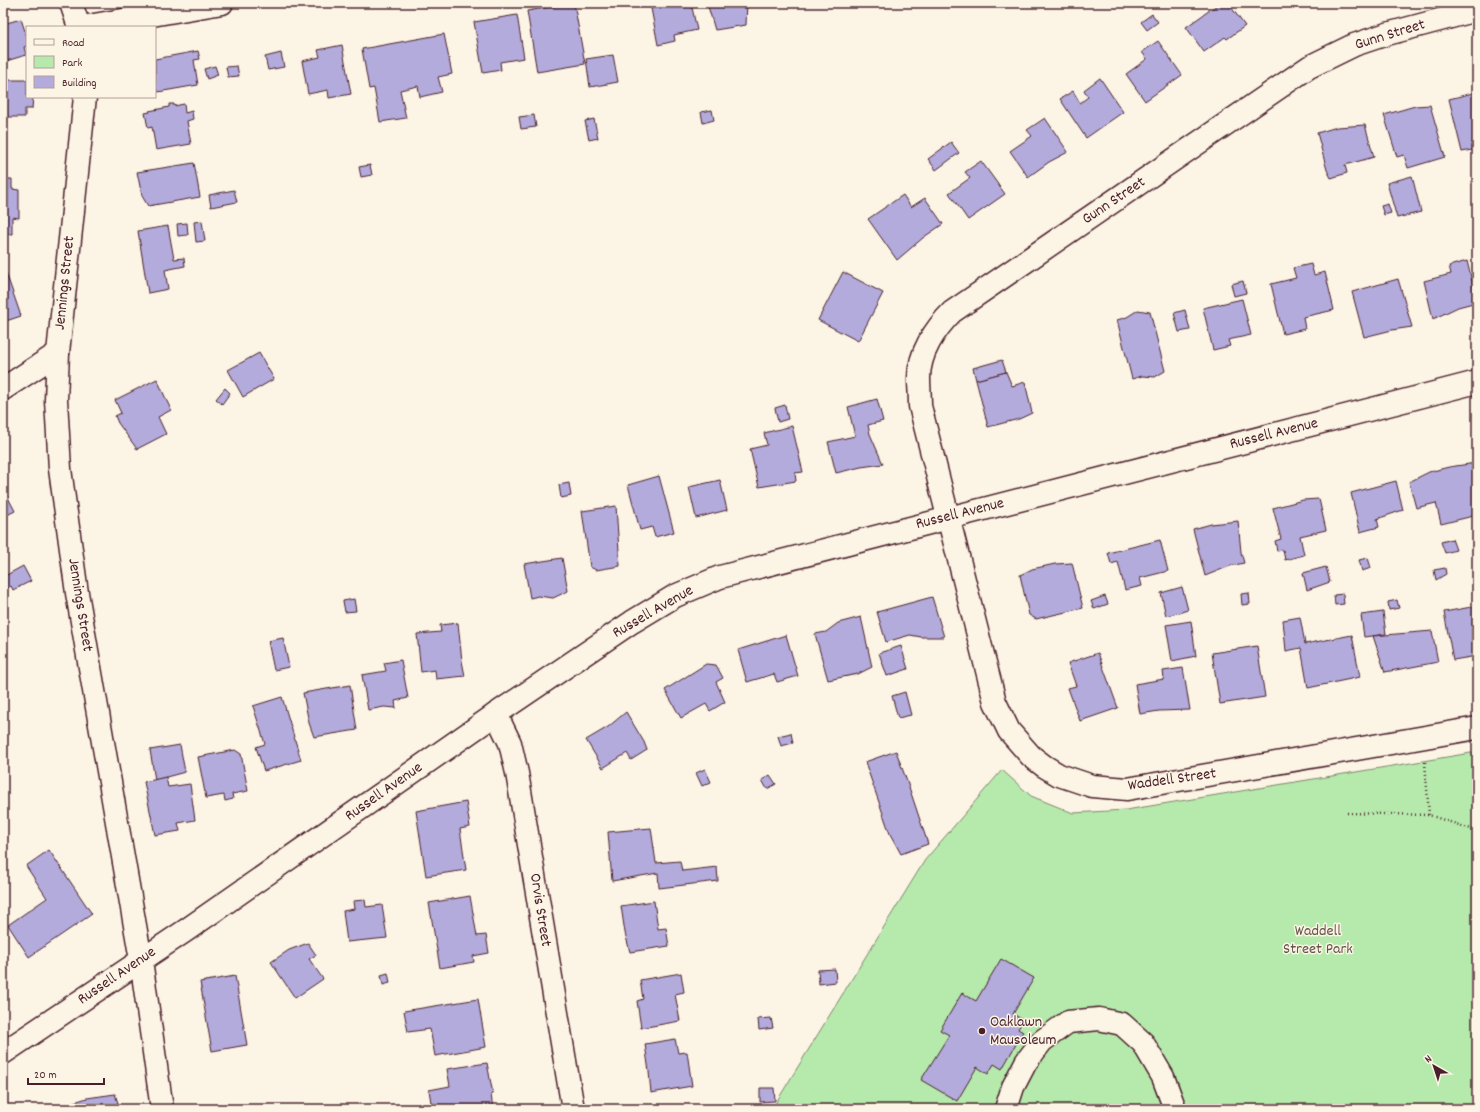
<svg xmlns="http://www.w3.org/2000/svg" width="1480" height="1112" font-family="Dekko,sans-serif">
<rect width="100%" height="100%" fill="#fcf5e5"/>
<filter id="ink" filterUnits="userSpaceOnUse"><feTurbulence type="fractalNoise" baseFrequency=".025" numOctaves="2"/><feDisplacementMap in="SourceGraphic" scale="8" xChannelSelector="R" yChannelSelector="G"/><feConvolveMatrix kernelMatrix="1 2 1 2 8 2 1 2 1" color-interpolation-filters="sRGB"/></filter>
<g filter="url(#ink)">
<polygon fill="#b6eaac" stroke="#80846c" points="1477,752 1477,1109 772,1109 925,860 1002,770 1031,796 1073,813 1126,810"/>
<g fill="#b2abdc" stroke="#4a1f2b">
<polygon points="574,3 585,64 537,72 527,11"/>
<polygon points="650,3 691,3 697,30 674,35 675,41 658,45"/>
<polygon points="707,3 747,3 746,25 715,30"/>
<polygon points="1220,3 1228,3 1245,26 1227,39 1225,37 1204,52 1186,27"/>
<polygon points="1152,14 1158,22 1147,30 1141,22"/>
<polygon points="517,15 524,58 500,62 501,70 483,73 474,22"/>
<polygon points="21,19 27,37 27,46 24,47 26,55 3,62 3,24"/>
<polygon points="444,34 452,74 438,77 442,92 420,97 418,86 400,90 406,118 380,122 374,88 369,89 362,49"/>
<polygon points="1158,41 1182,75 1145,101 1126,74 1147,59 1142,52"/>
<polygon points="342,45 351,94 329,98 328,90 308,94 302,61 320,57 318,50"/>
<polygon points="198,51 200,59 194,60 198,85 158,92 155,87 155,59"/>
<polygon points="281,53 284,67 268,70 265,57"/>
<polygon points="613,55 618,82 590,87 586,59"/>
<polygon points="215,66 218,75 207,79 204,69"/>
<polygon points="237,66 239,76 228,77 226,67"/>
<polygon points="1100,78 1123,112 1086,138 1060,99 1073,91 1080,103 1088,97 1084,90"/>
<polygon points="3,80 27,80 27,97 33,97 32,109 25,109 25,117 3,117"/>
<polygon points="1477,92 1477,149 1462,152 1449,99"/>
<polygon points="169,104 174,104 174,106 184,104 185,113 192,111 193,119 187,121 191,144 156,150 152,127 148,128 145,113 150,112 149,111 169,107"/>
<polygon points="1430,105 1445,157 1408,168 1404,155 1397,157 1384,115 1415,106"/>
<polygon points="712,110 714,120 703,123 701,112"/>
<polygon points="534,115 536,127 521,129 519,117"/>
<polygon points="1045,118 1068,152 1049,162 1028,177 1010,151 1032,136 1027,130"/>
<polygon points="594,119 598,138 589,140 585,121"/>
<polygon points="1365,125 1374,157 1345,165 1347,173 1331,178 1327,170 1317,133 1337,127"/>
<polygon points="951,142 959,153 936,170 928,159"/>
<polygon points="981,161 1005,194 968,220 949,193 970,178 965,172"/>
<polygon points="194,163 200,197 148,206 142,196 137,172"/>
<polygon points="370,165 372,175 361,177 359,167"/>
<polygon points="1412,176 1421,212 1397,218 1387,183"/>
<polygon points="3,179 12,179 12,189 19,190 19,218 12,217 12,234 3,234"/>
<polygon points="234,190 237,202 211,207 209,195"/>
<polygon points="903,195 911,207 925,198 943,224 924,237 897,260 868,219"/>
<polygon points="1388,204 1391,213 1384,215 1381,206"/>
<polygon points="202,221 205,241 196,242 194,222"/>
<polygon points="187,223 188,235 178,236 177,224"/>
<polygon points="168,226 174,259 184,258 185,266 165,270 168,289 148,293 138,231"/>
<polygon points="1467,261 1477,302 1458,307 1433,319 1424,281 1451,274 1449,266"/>
<polygon points="1311,264 1314,275 1325,272 1334,310 1303,317 1305,329 1283,334 1271,284 1296,278 1293,268"/>
<polygon points="5,270 21,316 3,322 3,271"/>
<polygon points="843,272 883,293 858,341 818,320"/>
<polygon points="1398,279 1412,327 1392,330 1364,337 1352,292"/>
<polygon points="1243,281 1246,293 1234,296 1231,284"/>
<polygon points="1242,299 1251,335 1228,340 1230,346 1213,350 1203,308"/>
<polygon points="1138,310 1150,312 1165,371 1155,377 1142,376 1132,379 1117,320 1127,317"/>
<polygon points="1185,310 1190,330 1179,332 1174,313"/>
<polygon points="259,353 274,379 243,397 228,370"/>
<polygon points="1002,360 1006,372 976,380 973,368"/>
<polygon points="1006,372 1012,386 1025,382 1032,413 1019,419 988,427 976,380"/>
<polygon points="157,379 171,410 158,417 166,434 137,449 118,423 115,416 121,413 115,400"/>
<polygon points="225,388 230,393 222,404 216,399"/>
<polygon points="877,399 883,421 868,425 870,434 883,464 861,467 836,473 828,442 855,436 848,407"/>
<polygon points="785,405 788,419 778,422 775,408"/>
<polygon points="792,426 803,472 795,473 796,481 759,487 750,449 767,445 764,433"/>
<polygon points="1476,463 1477,468 1477,515 1441,524 1436,503 1416,508 1409,482 1429,472 1449,467"/>
<polygon points="659,476 674,532 655,537 652,527 640,530 628,485"/>
<polygon points="720,480 727,510 696,518 689,487"/>
<polygon points="1396,481 1403,510 1377,519 1379,527 1360,532 1351,493"/>
<polygon points="569,483 571,496 561,498 559,485"/>
<polygon points="3,488 15,511 3,517"/>
<polygon points="1319,499 1326,530 1300,536 1304,555 1285,560 1283,550 1277,551 1275,541 1281,539 1273,508 1303,500"/>
<polygon points="616,506 620,566 596,570 590,567 582,511"/>
<polygon points="1238,521 1241,552 1244,563 1230,566 1205,576 1193,529 1211,524"/>
<polygon points="1452,539 1456,550 1445,553 1441,542"/>
<polygon points="1160,540 1168,571 1140,578 1142,586 1125,590 1118,562 1111,564 1108,553"/>
<polygon points="562,558 568,591 553,598 538,596 530,598 524,564"/>
<polygon points="1368,558 1371,568 1362,571 1359,560"/>
<polygon points="1072,563 1083,608 1036,619 1029,615 1020,575 1032,569 1055,564"/>
<polygon points="23,566 31,581 13,590 11,586 3,590 3,577"/>
<polygon points="1326,567 1330,582 1307,590 1303,573"/>
<polygon points="1445,568 1446,574 1436,580 1434,570"/>
<polygon points="1182,587 1188,610 1166,616 1161,593"/>
<polygon points="1249,593 1250,604 1242,605 1241,594"/>
<polygon points="1343,594 1344,604 1335,605 1334,595"/>
<polygon points="1105,596 1108,604 1094,609 1091,601"/>
<polygon points="932,597 944,637 921,637 910,635 886,642 877,612"/>
<polygon points="354,599 356,611 345,612 343,601"/>
<polygon points="1397,600 1399,608 1389,610 1388,602"/>
<polygon points="1477,606 1477,656 1453,660 1444,612"/>
<polygon points="1383,612 1386,634 1364,637 1361,615"/>
<polygon points="861,617 872,667 858,674 828,680 815,634 826,632 838,623"/>
<polygon points="1300,617 1305,644 1352,635 1360,677 1308,688 1301,648 1286,651 1283,620"/>
<polygon points="1191,621 1196,656 1172,661 1166,625"/>
<polygon points="458,623 462,661 465,676 436,679 435,670 421,672 417,634 441,632 440,625"/>
<polygon points="1432,631 1438,662 1385,672 1373,636"/>
<polygon points="786,635 798,676 777,682 774,674 747,682 738,650"/>
<polygon points="283,638 289,667 274,670 268,641"/>
<polygon points="901,646 908,669 887,676 879,653"/>
<polygon points="1257,646 1265,697 1220,704 1212,653"/>
<polygon points="1098,653 1118,708 1080,721 1068,688 1076,686 1068,663"/>
<polygon points="401,660 408,698 395,701 396,708 384,707 368,710 362,675 386,671 384,663"/>
<polygon points="706,664 716,665 723,678 716,682 725,702 710,711 706,704 681,718 665,690"/>
<polygon points="1183,668 1190,710 1159,711 1140,714 1135,684 1164,679 1163,671"/>
<polygon points="350,685 357,730 314,737 309,723 303,693"/>
<polygon points="905,692 911,715 898,718 892,696"/>
<polygon points="282,697 301,760 264,771 256,747 265,744 253,706"/>
<polygon points="626,712 644,742 647,750 631,760 627,753 603,768 586,740 608,727"/>
<polygon points="791,733 793,743 781,746 778,736"/>
<polygon points="180,745 185,772 155,780 150,750"/>
<polygon points="235,750 241,754 248,791 232,794 233,799 225,801 224,795 206,798 198,757"/>
<polygon points="896,751 910,790 928,844 901,854 890,834 865,762"/>
<polygon points="705,769 711,782 702,786 696,773"/>
<polygon points="770,775 776,784 767,789 762,780"/>
<polygon points="166,777 168,787 190,784 195,820 178,823 180,831 155,835 144,782"/>
<polygon points="466,802 470,827 460,829 466,870 426,876 416,811"/>
<polygon points="651,828 656,863 680,861 682,871 717,867 718,881 659,888 658,873 612,881 608,832"/>
<polygon points="49,850 92,914 29,957 8,925 47,898 26,866"/>
<polygon points="470,896 477,936 486,935 489,953 473,956 474,962 440,968 429,903"/>
<polygon points="365,900 366,907 382,905 387,938 347,942 343,911 354,909 353,901"/>
<polygon points="654,901 658,929 666,928 669,946 630,952 625,933 621,906"/>
<polygon points="308,943 316,955 309,959 323,979 295,998 271,962 289,950"/>
<polygon points="1001,959 1034,978 1013,1014 1023,1020 1018,1029 1023,1032 1002,1069 994,1064 988,1074 977,1067 957,1101 921,1080 949,1035 940,1030 962,993 976,1001"/>
<polygon points="835,969 836,982 819,984 818,970"/>
<polygon points="388,973 390,983 383,985 381,975"/>
<polygon points="681,973 684,992 675,994 680,1021 641,1028 637,1001 643,999 640,980"/>
<polygon points="235,976 247,1045 212,1051 200,982"/>
<polygon points="478,999 486,1047 435,1056 430,1029 408,1032 404,1011"/>
<polygon points="771,1018 773,1028 759,1030 758,1019"/>
<polygon points="675,1039 678,1053 687,1052 692,1086 651,1093 649,1072 645,1044"/>
<polygon points="487,1063 493,1094 491,1094 493,1109 432,1109 429,1090 450,1086 447,1069"/>
<polygon points="760,1088 774,1088 775,1101 760,1102"/>
<polygon points="115,1094 120,1109 56,1109 55,1108 87,1098"/>
</g>
<g fill="none" stroke-linecap="round" stroke-linejoin="round">
<g stroke="#4a1f2b" stroke-width="25">
<g id="minor">
<polyline points="71,3 79,27"/>
<path d="M1477 10 1387 34 1354 45 1309 67 952 312C935 329 919 353 919 378 919 387 920 396 920 406L995 702 1009 731 1031 756 1044 766 1059 775 1092 786 1127 789 1477 728"/>
<polyline points="82,27 222,3"/>
<polyline points="85,97 58,353 56,400 60,469 77,593 141,960 162,1109"/>
<polyline points="3,389 58,353"/>
<polyline points="496,714 510,743 517,773 573,1109"/>
<polyline points="3,1053 185,931 496,714 632,622 675,596 720,577 1477,382"/>
<polyline points="1006,1109 1013,1087 1026,1062 1042,1041 1068,1022 1099,1019 1122,1024 1143,1043 1163,1077 1175,1109"/>
</g>
</g>
<g stroke="#4a1f2b" stroke-width="2.5" stroke-dasharray="1 3" stroke-linecap="butt">
<polyline points="1425,762 1429,815"/>
<polyline points="1347,813 1429,815 1477,831"/>
</g>
<use href="#minor" stroke="#fcf5e5" stroke-width="22"/>
</g>
</g>
<circle fill="#4a1f2b" stroke="#fcf5e5" stroke-width="1.5" cx="982" cy="1031" r="4"/>
<g text-anchor="middle" dominant-baseline="central" stroke-width="3" stroke-linejoin="round" paint-order="stroke">
<g font-size="16" fill="#4a1f2b" stroke="#fcf5e5">
<text transform="translate(1390 35) rotate(-17)">Gunn Street</text>
<text transform="translate(1114 201) rotate(-34)">Gunn Street</text>
<text transform="translate(65 283) rotate(-84)">Jennings Street</text>
<text transform="translate(1274 434) rotate(-14)">Russell Avenue</text>
<text transform="translate(960 514) rotate(-14)">Russell Avenue</text>
<text transform="translate(80 605) rotate(81)">Jennings Street</text>
<text transform="translate(653 612) rotate(-30)">Russell Avenue</text>
<text transform="translate(1172 780) rotate(-8)">Waddell Street</text>
<text transform="translate(384 792) rotate(-35)">Russell Avenue</text>
<text transform="translate(540 910) rotate(81)">Orvis Street</text>
<text transform="translate(117 976) rotate(-34)">Russell Avenue</text>
</g>
<g font-size="16" fill="#65524b" stroke="#fcf5e5">
<text x="1318" y="931">Waddell<tspan x="1318" dy="18">Street Park</tspan></text>
</g>
<g font-size="16" fill="#4a1f2b" stroke="#fcf5e5" text-anchor="start">
<text x="990" y="1022">Oaklawn<tspan x="990" dy="18">Mausoleum</tspan></text>
</g>
</g>
<rect width="1480" height="1112" fill="none" stroke="#fcf5e5" stroke-width="16"/>
<rect x="8" y="8" width="1464" height="1096" fill="none" stroke="#4a1f2b" stroke-width="1.5" filter="url(#ink)"/>
<rect x="26" y="26" width="130" height="72" fill="#fcf5e5" stroke="#b59f9b"/>
<rect x="34" y="39" width="20" height="6" fill="#fcf5e5" stroke="#b59f9b"/>
<text x="62" y="46" font-size="12" fill="#4a1f2b">Road</text>
<rect x="34" y="56" width="20" height="12" fill="#b6eaac" stroke="#b59f9b"/>
<text x="62" y="66" font-size="12" fill="#4a1f2b">Park</text>
<rect x="34" y="76" width="20" height="12" fill="#b2abdc" stroke="#b59f9b"/>
<text x="62" y="86" font-size="12" fill="#4a1f2b">Building</text>
<g transform="translate(1434 1066) rotate(321)" stroke="#fcf5e5" stroke-width="3" paint-order="stroke">
<path d="M0-3L7 15L0 10L-7 15Z" fill="#4a1f2b"/>
<text y="-6" font-size="11" font-weight="bold" text-anchor="middle" fill="#4a1f2b">N</text>
</g>
<path d="M28 1078v6h76v-6" fill="none" stroke="#4a1f2b" stroke-width="2"/>
<text x="34" y="1078" font-size="12" fill="#4a1f2b" stroke="#fcf5e5" stroke-width="3" paint-order="stroke">20 m</text>
</svg>
